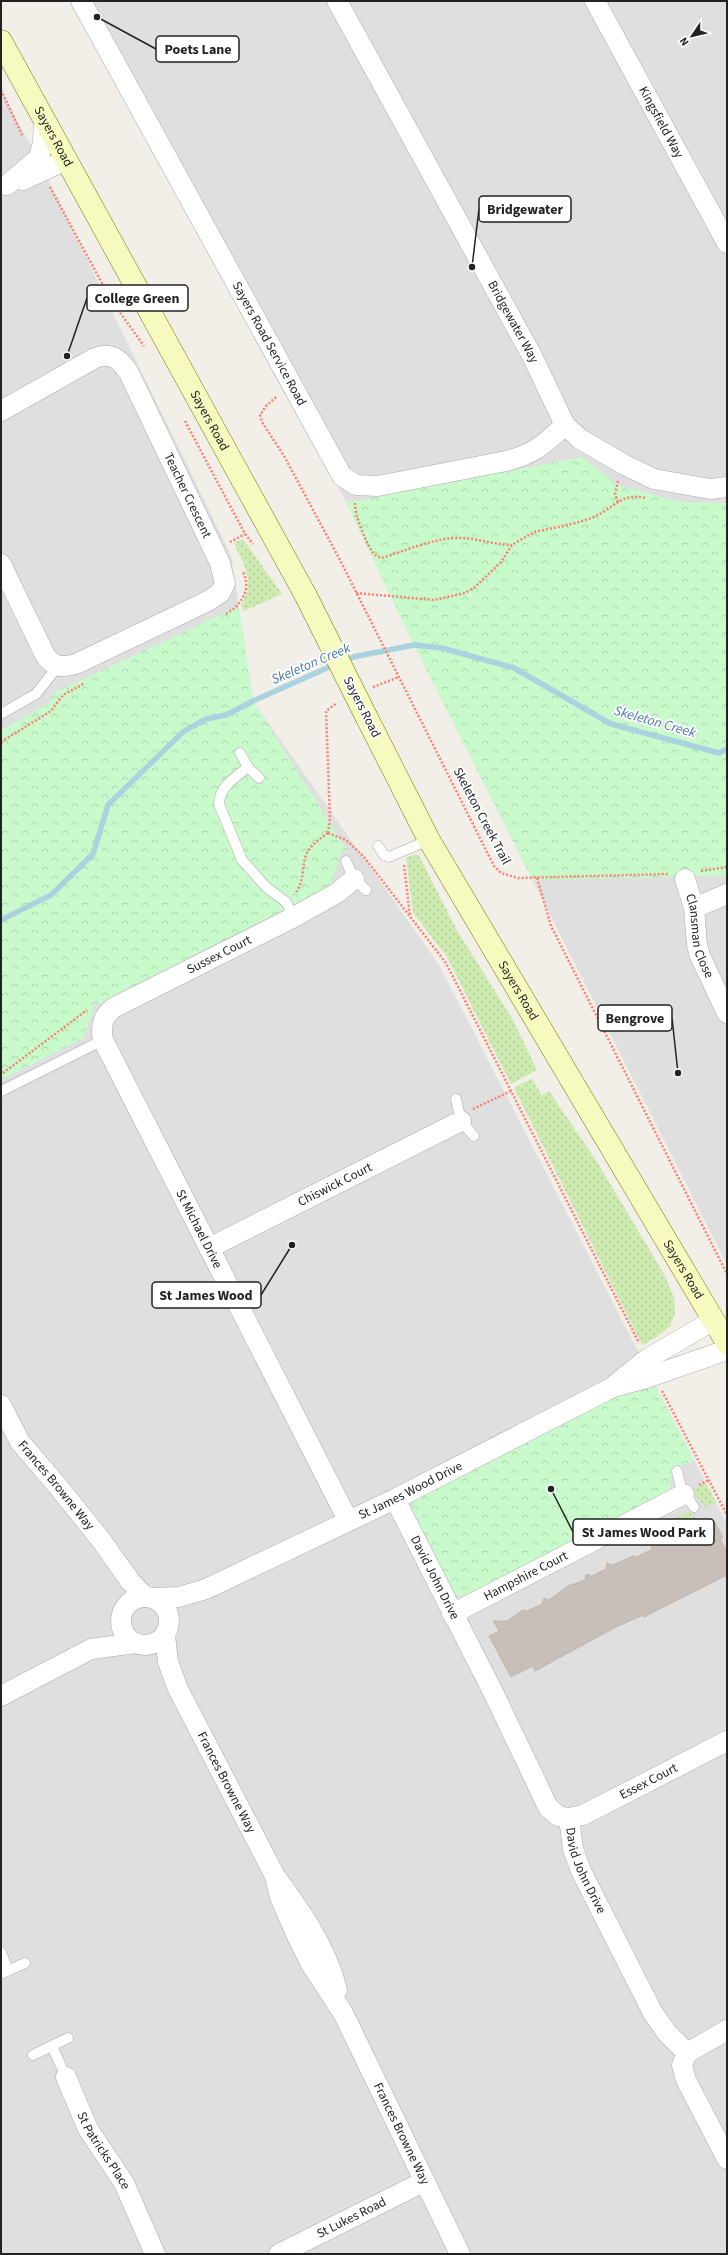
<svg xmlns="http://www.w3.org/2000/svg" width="728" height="2255" font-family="'Source Sans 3',sans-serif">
<defs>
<pattern id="grass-dots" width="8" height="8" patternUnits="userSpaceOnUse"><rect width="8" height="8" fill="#cdebb0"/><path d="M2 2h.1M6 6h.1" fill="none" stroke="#b0c997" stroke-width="1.8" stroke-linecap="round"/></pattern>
<pattern id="park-crowns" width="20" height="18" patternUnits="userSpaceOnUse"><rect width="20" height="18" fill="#c8facc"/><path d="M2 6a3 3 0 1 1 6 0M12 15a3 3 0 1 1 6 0" fill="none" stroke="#acd6af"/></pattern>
</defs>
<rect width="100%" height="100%" fill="#f2efe9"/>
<g fill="#e0dfdf">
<polygon points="72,1 727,1 727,1265 414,645 345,500"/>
<polygon points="1,90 37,157 231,555 253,701 439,965 727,1524 727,2254 1,2254"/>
</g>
<g fill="url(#grass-dots)">
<path d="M243 539 282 594 244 611 241 606C255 581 245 567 234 543Z"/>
<polygon points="418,854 458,932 513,1020 537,1070 511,1084 447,957 413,913 406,857"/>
<polygon points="532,1078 542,1096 549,1091 597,1162 664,1274 674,1297 675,1314 670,1326 657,1337 642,1345 514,1088"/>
<polygon points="706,1483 716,1502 706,1507 691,1491"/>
<polygon points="689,1511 698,1522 691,1526 686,1536 676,1516 682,1516"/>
</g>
<g fill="url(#park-crowns)">
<polygon points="582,457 617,485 681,502 727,503 727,876 533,880 414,645 346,503"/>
<polygon points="239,606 253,701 347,850 340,854 331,886 94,1006 84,1038 1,1080 1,730 49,703 52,694"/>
<polygon points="652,1380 694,1460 672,1470 670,1492 464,1597 453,1593 411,1512 416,1498 635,1387"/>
</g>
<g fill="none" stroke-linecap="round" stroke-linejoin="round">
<g stroke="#aad3df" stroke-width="5.5">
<polyline points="344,661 353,657 414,645 442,648 514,668 611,724 719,753 727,749"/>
<polyline points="1,920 51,895 93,854 108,805 183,732 206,719 226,715 253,701 336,664"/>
</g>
</g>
<polygon fill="#c7bfb8" stroke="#c4b6ab" points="714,1521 723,1537 720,1539 727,1552 727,1575 644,1617 643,1615 616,1627 535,1671 533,1666 511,1677 489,1636 499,1631 493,1621 507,1621 523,1610 527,1611 542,1604 544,1598 549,1600 568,1586 585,1580 586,1574 592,1576 606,1569 607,1563 613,1565 633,1556 636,1557 651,1550 652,1544 658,1546 673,1538 674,1532 680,1535 701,1525 703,1527"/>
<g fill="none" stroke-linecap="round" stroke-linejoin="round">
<g stroke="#a9a9a9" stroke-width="11">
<g id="lane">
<polyline points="1,714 36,694 58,666"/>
<polyline points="240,753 248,767 259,778"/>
<path d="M248 767C236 777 219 787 219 804L242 860 266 887 286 902 294 917"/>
<polyline points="378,846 384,855 389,857 429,840"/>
<polyline points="346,861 354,879 366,890"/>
<polyline points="1,1091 103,1040"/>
<polyline points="456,1099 461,1121 474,1136"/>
<polyline points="677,1471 681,1488 694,1507"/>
<polyline points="1,1952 8,1970"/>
<polyline points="1,1974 25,1963"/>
<polyline points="52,2046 66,2077"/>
<polyline points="33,2055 68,2038"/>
</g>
</g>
<g stroke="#a9a9a9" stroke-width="21">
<g id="street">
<path id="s1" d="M81 1 342 476 356 485 378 486 506 461C535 454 544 444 565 425"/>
<path id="s2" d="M337 1 532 356 565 425 580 439 625 465 654 479 710 489 727 487"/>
<path id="s3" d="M595 1 727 243"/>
<polyline points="23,180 66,160"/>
<polyline points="7,185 39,158 43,142 44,120"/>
<path id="s4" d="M1 411 93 359C110 351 119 358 129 373L220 563 225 584 220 593 208 601 76 664C62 668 53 667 45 655L1 564"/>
<path id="s5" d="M685 879 694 908 697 945 700 956 727 1013"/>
<polyline points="694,908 727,894"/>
<path id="s6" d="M209 1248 461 1121"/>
<polyline points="617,1383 647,1359 714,1320"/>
<path id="s7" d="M1 1405 20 1442 56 1484 101 1540 130 1581 145 1597"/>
<path id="s8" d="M395 1499 493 1692 548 1807 558 1816 569 1818 573 1849 581 1871 653 2013 667 2033 687 2053 682 2065 686 2080 727 2159"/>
<path id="s9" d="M348 1520 103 1040C100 1025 103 1015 115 1007L294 917 337 893 354 879"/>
<circle cx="145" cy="1621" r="24"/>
<path id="s10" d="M152 1598 179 1597 206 1589 395 1499 613 1387 646 1378 727 1350"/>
<path id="s11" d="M452 1614 684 1494"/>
<path id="s12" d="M165 1635 168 1662 178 1689 275 1876C300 1910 327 1948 337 1990"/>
<polyline points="1,1696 91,1649 136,1643"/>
<path id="s13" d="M569 1818 583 1815 727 1741"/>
<path id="s14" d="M275 1876 280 1897 296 1934 311 1964 343 2013 460 2254"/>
<polyline points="687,2053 727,2030"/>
<path id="s15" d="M66 2077 88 2129 124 2183 155 2254"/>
<path id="s16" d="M279 2254 423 2182"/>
</g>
</g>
<g stroke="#707d05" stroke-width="23">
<g id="secondary">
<path id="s17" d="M1 41 306 596"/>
<path id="s18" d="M367 718 429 840 727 1343"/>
</g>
</g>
<g stroke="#fa8072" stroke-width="2.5" stroke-dasharray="2 2" stroke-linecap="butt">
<polyline points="1,90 23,137"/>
<polyline points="50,187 111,300 144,346"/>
<polyline points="276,397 266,406 260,415 262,422 284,456 340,560 494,866 501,873 518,878 668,874"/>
<polyline points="185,421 245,534 253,544"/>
<polyline points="618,502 615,494 618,481"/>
<path d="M355 503C354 513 366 543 372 551 374 555 378 557 382 558 404 551 437 537 460 538 478 538 494 545 512 545"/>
<polyline points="230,542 245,534"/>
<path d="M356 593 434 600 465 593 475 587 501 562 512 545 534 532C552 528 572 525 591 518 613 510 620 492 646 498"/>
<path d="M226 614C241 605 252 590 243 572"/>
<polyline points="373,687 399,677"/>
<polyline points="1,742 51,711 63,695 85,683"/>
<polyline points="328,833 346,840 364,857 446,963 639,1343"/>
<polyline points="328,833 330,819 326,711 337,703"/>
<polyline points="404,865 410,916"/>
<polyline points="701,871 727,867"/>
<polyline points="537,878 551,926 727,1274"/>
<path d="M296 892C304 881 302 870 305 858 308 847 319 839 328 833"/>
<polyline points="3,1073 87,1010"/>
<polyline points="473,1109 511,1091"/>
<polyline points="662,1391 727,1515"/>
<polyline points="699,1485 709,1480"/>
</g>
<use href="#lane" stroke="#fff" stroke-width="10"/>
<use href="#street" stroke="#fff" stroke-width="20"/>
<use href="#secondary" stroke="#f7fabf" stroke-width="22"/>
<g stroke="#707d05" stroke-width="23" stroke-linecap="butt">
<polyline id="secondary-bridge" points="306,596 367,718"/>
</g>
<use href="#secondary-bridge" stroke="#f7fabf" stroke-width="22"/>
</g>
<g text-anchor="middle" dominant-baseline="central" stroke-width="3.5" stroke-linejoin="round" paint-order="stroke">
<g font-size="13" fill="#222" stroke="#fff">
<text stroke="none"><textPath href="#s3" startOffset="138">Kingsfield Way</textPath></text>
<text stroke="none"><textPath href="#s17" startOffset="109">Sayers Road</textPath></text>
<text stroke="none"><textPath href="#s2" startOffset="366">Bridgewater Way</textPath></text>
<text stroke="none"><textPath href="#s1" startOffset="391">Sayers Road Service Road</textPath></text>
<text stroke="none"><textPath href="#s17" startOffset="433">Sayers Road</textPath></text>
<text stroke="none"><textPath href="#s4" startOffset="285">Teacher Crescent</textPath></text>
<text transform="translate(362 707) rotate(63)">Sayers Road</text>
<text transform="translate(482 816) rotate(62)">Skeleton Creek Trail</text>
<text stroke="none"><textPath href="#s5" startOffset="59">Clansman Close</textPath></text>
<text stroke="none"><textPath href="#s9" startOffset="693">Sussex Court</textPath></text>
<text stroke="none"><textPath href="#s18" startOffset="312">Sayers Road</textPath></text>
<text stroke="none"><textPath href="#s6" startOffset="141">Chiswick Court</textPath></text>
<text transform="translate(199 1229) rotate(63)">St Michael Drive</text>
<text stroke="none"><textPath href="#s18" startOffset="636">Sayers Road</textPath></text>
<text stroke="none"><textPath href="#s7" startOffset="98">Frances Browne Way</textPath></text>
<text stroke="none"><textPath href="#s10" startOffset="282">St James Wood Drive</textPath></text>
<text stroke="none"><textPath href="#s11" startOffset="83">Hampshire Court</textPath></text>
<text stroke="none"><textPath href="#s8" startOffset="88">David John Drive</textPath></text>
<text stroke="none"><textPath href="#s13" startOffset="88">Essex Court</textPath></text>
<text stroke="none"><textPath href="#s12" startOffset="161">Frances Browne Way</textPath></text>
<text stroke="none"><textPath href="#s8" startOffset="424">David John Drive</textPath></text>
<text stroke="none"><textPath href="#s14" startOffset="288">Frances Browne Way</textPath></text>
<text stroke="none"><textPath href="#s15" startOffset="83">St Patricks Place</textPath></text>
<text stroke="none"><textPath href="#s16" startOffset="81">St Lukes Road</textPath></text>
</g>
<g font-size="14" font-style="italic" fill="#4a7aab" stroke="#fff">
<text transform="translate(311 664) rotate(-23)">Skeleton Creek</text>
<text transform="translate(655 722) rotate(16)">Skeleton Creek</text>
</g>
</g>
<path fill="none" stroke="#222" stroke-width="1.5" d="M97 17L156 49M472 267L479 209M67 356L87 298M678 1073L672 1018M292 1245L261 1295M551 1489L573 1532"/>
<g fill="#222" stroke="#fff" stroke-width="1.5">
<circle cx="97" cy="17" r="4"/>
<circle cx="472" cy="267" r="4"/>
<circle cx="67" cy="356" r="4"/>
<circle cx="678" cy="1073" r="4"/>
<circle cx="292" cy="1245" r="4"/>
<circle cx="551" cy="1489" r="4"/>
</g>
<g fill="#fff" stroke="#222" stroke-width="1.5">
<rect x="156" y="36" width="83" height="26" rx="4"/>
<rect x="479" y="196" width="92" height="26" rx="4"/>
<rect x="87" y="285" width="101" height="26" rx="4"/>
<rect x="598" y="1005" width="74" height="26" rx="4"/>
<rect x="152" y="1282" width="109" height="26" rx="4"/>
<rect x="573" y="1519" width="141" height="26" rx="4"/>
</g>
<g font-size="14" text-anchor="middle" font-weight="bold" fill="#222">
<text x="198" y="54">Poets Lane</text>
<text x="525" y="214">Bridgewater</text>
<text x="137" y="303">College Green</text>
<text x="635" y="1023">Bengrove</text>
<text x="206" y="1300">St James Wood</text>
<text x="644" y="1537">St James Wood Park</text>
</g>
<rect width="728" height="2255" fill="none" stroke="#222222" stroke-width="4"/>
<g transform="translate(692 36) rotate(235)" stroke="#ffffff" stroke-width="3" paint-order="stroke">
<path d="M0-3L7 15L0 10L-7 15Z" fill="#222222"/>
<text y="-6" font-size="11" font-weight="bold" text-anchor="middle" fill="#222222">N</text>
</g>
</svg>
